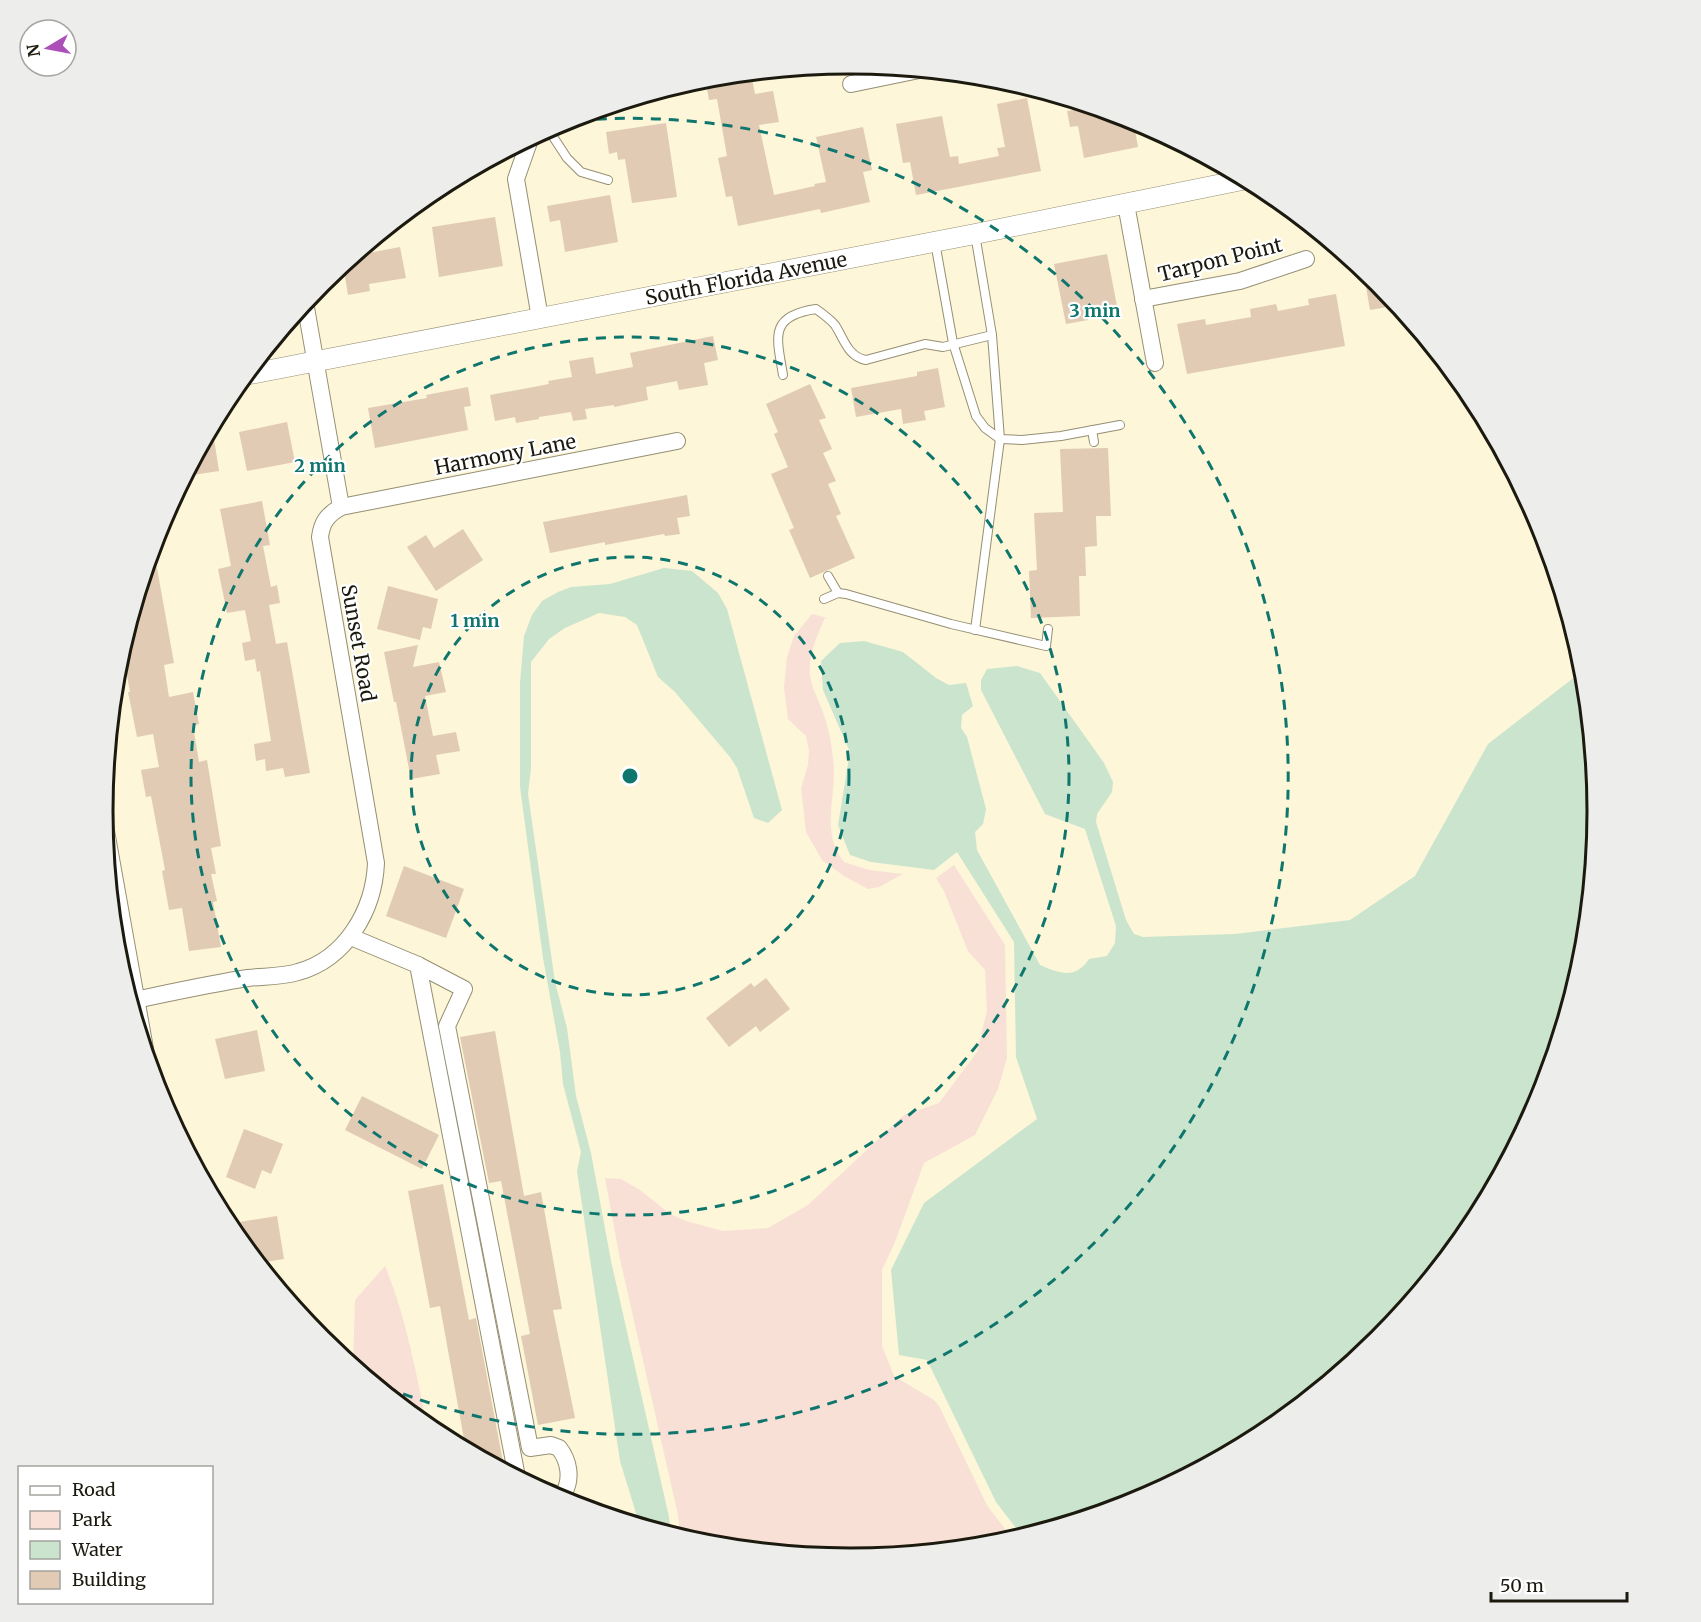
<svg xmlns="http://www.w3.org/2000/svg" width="1701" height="1622" font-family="Merriweather,serif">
<rect width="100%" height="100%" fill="#fdf6d8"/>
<g fill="#f8e0d6">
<path d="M812 614 828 618H825C817 636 808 654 810 675 812 690 821 704 825 718 829 731 832 746 833 759 838 794 819 831 844 862L869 870 903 874 879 887 868 889 844 876 822 860 806 832 801 788 808 765 809 750 806 736 788 719 784 687 787 657 794 636Z"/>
<polygon points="954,865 1005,945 1007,1058 998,1089 975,1135 924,1163 895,1242 882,1270 882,1346 894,1376 934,1400 939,1406 988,1507 1013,1539 996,1545 851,1559 704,1545 680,1537 678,1515 620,1259 605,1178 621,1179 640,1190 670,1214 686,1221 723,1231 768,1228 808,1205 904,1115 939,1103 977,1052 987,1011 985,970 968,951 944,891 936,878"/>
<path d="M385 1266C406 1317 416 1372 427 1426L353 1365 355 1300Z"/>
</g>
<g fill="#cae4cd">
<polygon points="664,568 692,571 718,593 727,609 782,810 768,823 754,818 737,768 730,757 675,692 658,677 637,625 625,617 599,613 565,628 549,639 531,662 531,768 528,794 555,982 567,1028 576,1096 591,1153 611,1261 669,1517 671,1534 637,1524 636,1513 620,1461 577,1171 581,1152 563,1084 560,1052 543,958 520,787 520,683 524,636 532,615 542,601 558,592 571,587 610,584"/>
<path d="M864 641 903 652 936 678 949 685 966 683 973 706 962 715 961 728 967 737 986 809 983 824 975 832 977 850 1040 965C1060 974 1076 979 1089 959L1107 956 1115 943 1116 926 1085 829 1045 814 981 690V680L987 669 1017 666 1040 673 1104 763 1113 782 1112 792 1097 814 1096 822 1126 920 1134 934 1143 937 1235 934 1350 920 1415 876 1488 744 1585 669 1598 811 1584 957 1541 1098 1472 1227 1379 1340 1266 1433 1136 1502 1023 1537 996 1502 927 1360 899 1355 891 1270 924 1203 1037 1119 1016 1057 1014 942 957 852 934 870 871 862 850 855 838 825 850 752 823 690 821 661 840 643Z"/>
</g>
<g fill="#e1cbb4">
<polygon points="751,73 755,94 773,91 779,122 759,125 774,195 815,186 814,184 826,182 816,137 863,127 872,170 863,172 870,202 821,213 820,209 738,226 732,196 726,197 718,158 727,156 717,99 709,100 705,77"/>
<polygon points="1027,98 1041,171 916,195 910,162 903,163 896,124 942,116 950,157 958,156 959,164 999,156 997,148 1005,147 997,104"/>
<polygon points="1093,107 1133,119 1138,147 1084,158 1078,126 1070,127 1067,111"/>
<polygon points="666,123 677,197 632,203 625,159 618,160 617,152 609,154 606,132"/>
<polygon points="610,195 618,242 565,252 560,220 550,222 547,206"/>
<polygon points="495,217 503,266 439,277 432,227"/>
<polygon points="400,247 406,278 369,284 370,291 348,295 343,264 362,249 363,254"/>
<polygon points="1107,254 1117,306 1086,312 1088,320 1066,324 1054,264"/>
<polygon points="1363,269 1380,282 1398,305 1370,310"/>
<polygon points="1336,294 1345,346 1187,374 1177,324 1205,319 1206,325 1251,317 1250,309 1276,304 1278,311 1309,305 1308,299"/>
<polygon points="713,336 718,360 704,363 708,385 679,390 677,381 646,387 648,400 614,407 614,405 585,409 587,419 573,421 571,412 539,417 539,419 516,423 515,417 495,421 490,395 549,384 548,381 572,377 569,361 593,357 596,374 633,367 630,353"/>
<polygon points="938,368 945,407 924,411 926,420 903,424 901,409 856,417 851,388 917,376 917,372"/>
<polygon points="810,384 826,418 819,420 832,449 823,453 836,481 828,484 841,514 836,516 855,558 810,578 789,530 794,528 771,474 788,467 774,434 778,432 766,404"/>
<polygon points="468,387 471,406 464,407 468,430 375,448 368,408 427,398 426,395"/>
<polygon points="287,422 295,462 247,471 239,432"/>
<polygon points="212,426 219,471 193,475 192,464"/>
<polygon points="1108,448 1111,516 1096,516 1097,546 1085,547 1086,576 1079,576 1080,616 1031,618 1029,571 1037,570 1034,513 1063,512 1060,449"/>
<polygon points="687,495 690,516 677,518 680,534 665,536 664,534 605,545 605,542 550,553 543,522"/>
<polygon points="262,501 270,545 263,546 271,587 277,585 280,603 269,605 276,644 287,642 310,773 285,777 283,768 266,771 265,759 256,761 254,744 271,741 260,671 257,672 255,659 245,661 242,643 251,641 245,610 227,613 218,569 231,566 220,509"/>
<polygon points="463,529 483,560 436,591 407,547 426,535 434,548"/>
<polygon points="153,546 174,663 164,665 169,697 193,692 199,724 193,726 199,762 207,760 221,846 211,848 216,874 211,874 217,901 213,902 221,947 189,951 182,908 169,910 162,871 165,870 151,796 146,797 141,770 159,767 153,734 137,737 128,692 130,692 122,648"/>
<polygon points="388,586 438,599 431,629 423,627 420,640 377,629"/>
<polygon points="418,645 413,667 439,662 446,692 425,696 433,736 456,732 460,751 436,755 440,774 411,779 396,702 394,702 384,652"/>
<polygon points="404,866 464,889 446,938 386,916"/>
<polygon points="766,978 790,1009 760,1032 756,1026 729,1047 706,1018 751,983 754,987"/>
<polygon points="257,1030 265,1071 225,1079 215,1039"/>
<polygon points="495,1031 524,1196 541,1192 562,1309 553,1310 575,1418 538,1425 521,1336 530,1334 501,1181 489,1183 460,1037"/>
<polygon points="362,1096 439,1135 422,1169 345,1130"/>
<polygon points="244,1129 283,1144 271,1174 262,1170 255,1189 226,1177"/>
<polygon points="443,1184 469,1320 476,1318 503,1462 493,1464 466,1450 440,1306 430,1308 408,1191"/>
<polygon points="277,1216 284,1259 259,1263 227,1224"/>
</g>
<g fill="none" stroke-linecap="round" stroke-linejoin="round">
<g stroke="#958f73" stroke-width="10">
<g id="service">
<polyline points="548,129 567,158 581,172 608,180"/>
<polyline points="975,234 992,335 1000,439 975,630"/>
<polyline points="935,242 953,343 976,416 985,428 1000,439 1022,440 1061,436 1120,425"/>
<path d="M783 375C777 338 768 316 816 309 823 314 830 319 835 325 844 339 848 357 866 360L925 344 943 347 992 335"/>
<polyline points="1092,430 1094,442"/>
<polyline points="828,576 838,593"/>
<polyline points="824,599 838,593 846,594 951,624 1046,646 1048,629"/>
</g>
</g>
<g stroke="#958f73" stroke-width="18">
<g id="minor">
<polyline points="851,84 919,70"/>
<polyline points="530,139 516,179 540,318"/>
<polyline points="1126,204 1155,363"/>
<polyline points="1143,299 1240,281 1306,259"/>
<polyline points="341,507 677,441"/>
<polyline points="103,814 146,1054"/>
<path d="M351 937 418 965 464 989 447 1026 530 1448 551 1445 559 1448C569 1461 572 1478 564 1493L559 1495 538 1488"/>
<polyline points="418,965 517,1477"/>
<path d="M130 1001C169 993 209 984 248 978 264 976 282 977 298 972 346 959 374 910 376 863L320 537C322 522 327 515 341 507L305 302"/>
</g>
</g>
<g stroke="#958f73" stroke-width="21">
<polyline id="tertiary" points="245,375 975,234 1247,179"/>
</g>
<use href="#service" stroke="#fff" stroke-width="8"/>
<use href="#minor" stroke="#fff" stroke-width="16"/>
<use href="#tertiary" stroke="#fff" stroke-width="20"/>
</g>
<g fill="none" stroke="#0f766e" stroke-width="3" stroke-dasharray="10 8">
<circle cx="630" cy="776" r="219"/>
<circle cx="630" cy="776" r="439"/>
<path d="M561 122A658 658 0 1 1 373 1382"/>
</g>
<g text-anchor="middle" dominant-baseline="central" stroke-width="4.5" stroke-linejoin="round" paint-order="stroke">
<g font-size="20" fill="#1c1a0f" stroke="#fff">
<text transform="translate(1220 259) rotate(-14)">Tarpon Point</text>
<text transform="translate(746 278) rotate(-11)">South Florida Avenue</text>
<text transform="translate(505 454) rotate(-11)">Harmony Lane</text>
<text transform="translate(359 643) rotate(80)">Sunset Road</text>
</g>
</g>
<path d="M0 0H1701V1622H0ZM113 811a737 737 0 1 1 1474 0a737 737 0 1 1-1474 0Z" fill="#ededec" fill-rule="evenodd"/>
<path fill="none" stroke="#1c1a0f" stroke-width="3" d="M113 811a737 737 0 1 1 1474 0a737 737 0 1 1-1474 0Z"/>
<circle cx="630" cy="776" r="9" fill="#0f766e" stroke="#fff" stroke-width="3"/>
<g font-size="18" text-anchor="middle" font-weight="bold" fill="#0f766e" stroke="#fff" stroke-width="4.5" stroke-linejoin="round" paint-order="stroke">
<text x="1095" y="317">3 min</text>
<text x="320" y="472">2 min</text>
<text x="475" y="627">1 min</text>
</g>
<rect x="18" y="1466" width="195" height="138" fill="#ffffff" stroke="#a4a39f" stroke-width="1.5"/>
<rect x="30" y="1486" width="30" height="9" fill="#ffffff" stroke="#a4a39f" stroke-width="1.5"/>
<text x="72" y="1496" font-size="18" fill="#1c1a0f">Road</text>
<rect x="30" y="1511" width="30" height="18" fill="#f8e0d6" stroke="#a4a39f" stroke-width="1.5"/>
<text x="72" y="1526" font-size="18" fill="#1c1a0f">Park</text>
<rect x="30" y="1541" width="30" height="18" fill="#cae4cd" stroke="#a4a39f" stroke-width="1.5"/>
<text x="72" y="1556" font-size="18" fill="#1c1a0f">Water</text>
<rect x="30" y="1571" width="30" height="18" fill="#e1cbb4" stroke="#a4a39f" stroke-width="1.5"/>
<text x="72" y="1586" font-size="18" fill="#1c1a0f">Building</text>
<g transform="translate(48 48) rotate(260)"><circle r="28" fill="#ffffff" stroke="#a4a39f" stroke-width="1.5"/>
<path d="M0-4.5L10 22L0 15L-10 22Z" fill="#ac4fb9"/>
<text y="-9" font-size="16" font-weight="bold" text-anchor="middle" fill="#1c1a0f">N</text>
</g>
<path d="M1491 1592v9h136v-9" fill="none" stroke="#1c1a0f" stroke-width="3"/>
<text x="1500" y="1592" font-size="18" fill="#1c1a0f" stroke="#ffffff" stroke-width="4.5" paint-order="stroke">50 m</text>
</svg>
